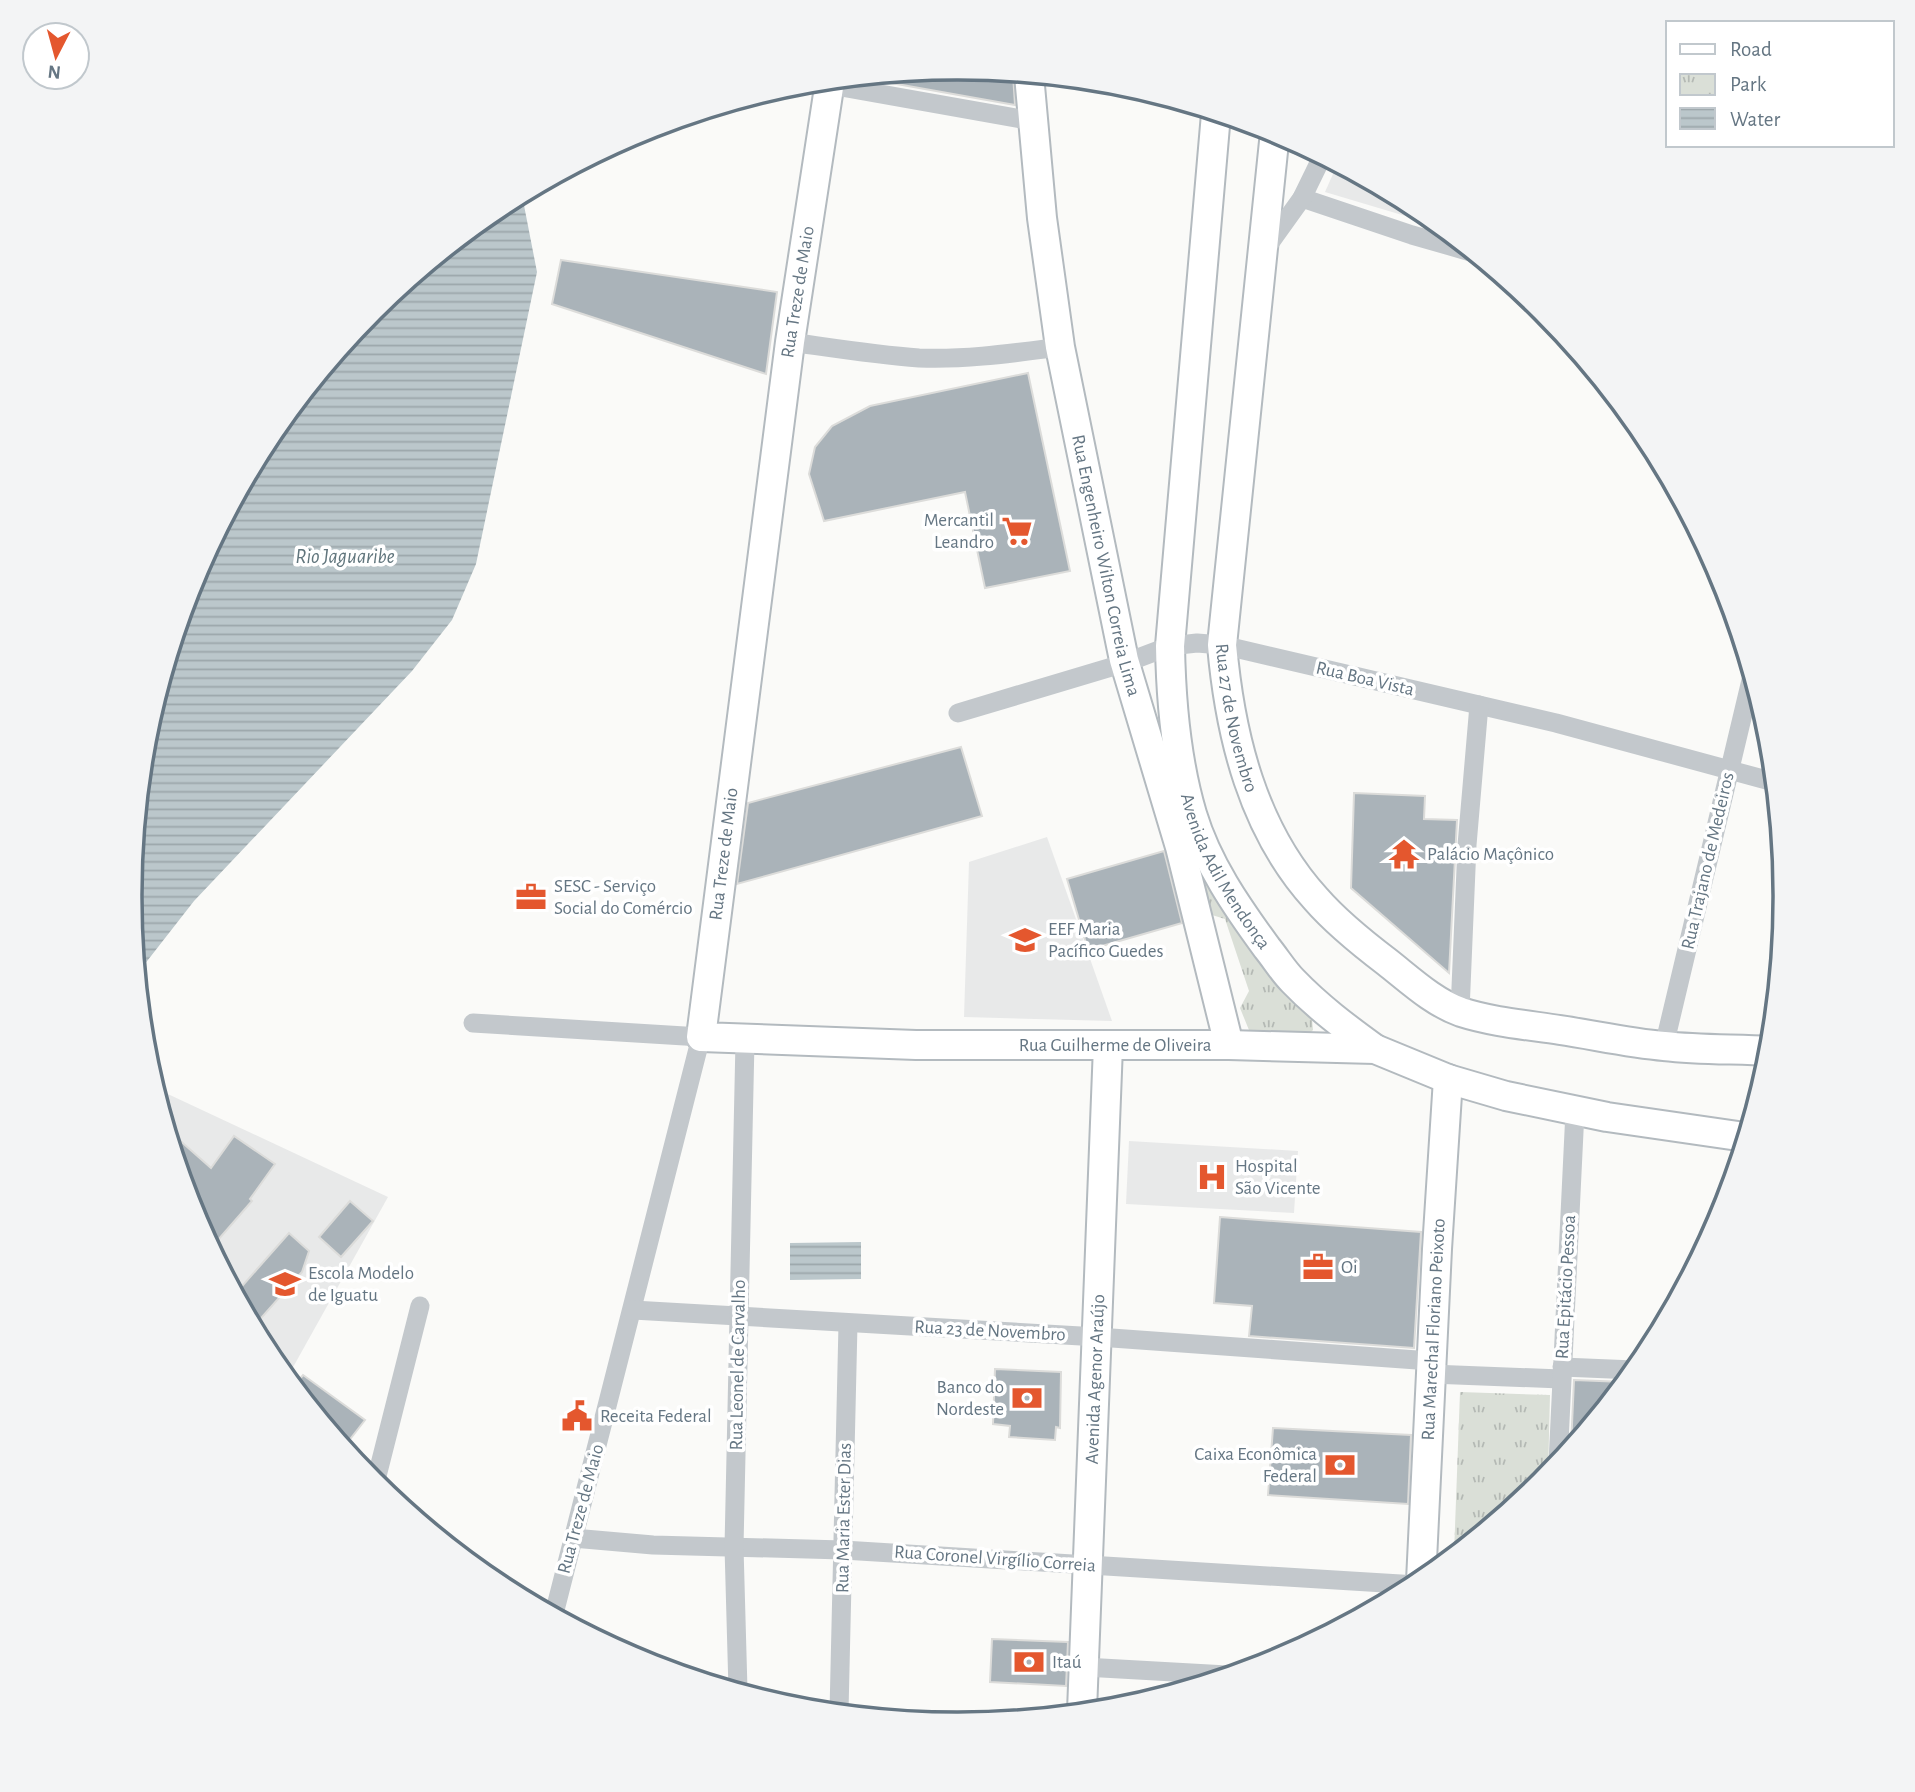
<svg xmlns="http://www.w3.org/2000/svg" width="1915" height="1792" font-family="'Alegreya Sans',sans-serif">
<defs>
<pattern id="park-tufts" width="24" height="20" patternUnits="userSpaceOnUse" patternTransform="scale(1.75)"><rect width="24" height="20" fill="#dadfd7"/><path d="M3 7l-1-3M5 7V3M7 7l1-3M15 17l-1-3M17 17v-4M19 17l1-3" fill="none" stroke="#b4b9b4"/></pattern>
<pattern id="water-rules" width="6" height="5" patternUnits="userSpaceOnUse" patternTransform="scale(1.75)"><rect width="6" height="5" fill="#bbc7cb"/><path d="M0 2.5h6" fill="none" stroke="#9ca6aa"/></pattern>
</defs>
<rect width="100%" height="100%" fill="#fafaf8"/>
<g fill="#e8e9e9">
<polygon points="1337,165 1418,208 1439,226 1325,192"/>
<polygon points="1047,837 1112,1021 964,1017 969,862"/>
<polygon points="155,1088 388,1197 287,1378 269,1356 193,1212"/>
<polygon points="1129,1141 1298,1151 1294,1213 1126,1204"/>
</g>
<g fill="url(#park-tufts)">
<polygon points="1178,809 1272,975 1312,1019 1313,1030 1309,1034 1251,1035 1240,1008 1249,991 1225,919 1212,915"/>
<polygon points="1460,1392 1550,1395 1548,1475 1454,1554"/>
</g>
<g fill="url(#water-rules)">
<polygon points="522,195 537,272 476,564 452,620 412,671 194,901 137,974 130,896 146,734 193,579 269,436 372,310 498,208"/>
<polygon points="861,1242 861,1279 790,1280 790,1243"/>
</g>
<g fill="#aab3b9" stroke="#dcdcda" stroke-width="2">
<polygon points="958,68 1013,74 1015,105 863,78"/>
<polygon points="561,260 777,292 766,374 552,304"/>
<polygon points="1028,373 1070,571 985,588 965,492 824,521 809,474 815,447 832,426 870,406"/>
<polygon points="961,747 982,816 737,884 748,803"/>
<polygon points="1354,793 1425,796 1424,819 1457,820 1449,973 1351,888"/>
<polygon points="1164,851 1182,923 1088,950 1067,879"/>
<polygon points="168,1130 211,1168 234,1136 275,1164 250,1199 252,1201 211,1248 193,1212"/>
<polygon points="350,1201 373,1221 341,1257 319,1237"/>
<polygon points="1220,1217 1421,1232 1414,1348 1249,1336 1252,1306 1214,1303"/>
<polygon points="289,1233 309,1251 302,1272 254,1326 236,1293"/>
<polygon points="995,1369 1061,1372 1060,1428 1056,1427 1055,1440 1009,1437 1010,1426 993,1424"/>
<polygon points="303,1375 365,1420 344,1447 294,1386"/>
<polygon points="1574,1380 1624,1382 1571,1447"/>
<polygon points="1273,1428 1411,1435 1408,1504 1268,1495"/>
<polygon points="992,1639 1068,1642 1066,1686 990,1682"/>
</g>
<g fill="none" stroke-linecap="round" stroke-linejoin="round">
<g stroke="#b3babf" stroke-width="32">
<g id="secondary">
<path id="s1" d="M1029 75 1042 218 1060 347 1124 660 1180 847 1229 1045"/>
<path id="s2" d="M830 81 790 342 701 1037 916 1045H1229L1375 1049 1448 1079 1506 1096 1607 1117 1745 1137"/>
<path id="s3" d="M1216 114 1170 646C1171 702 1176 760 1192 814 1207 864 1237 907 1267 948 1276 959 1283 971 1293 981 1318 1007 1346 1028 1375 1049"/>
<path id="s4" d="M1275 132 1222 645C1230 736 1253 830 1316 899 1336 922 1362 943 1387 962 1410 980 1433 1002 1461 1012 1492 1022 1527 1025 1560 1030 1594 1035 1629 1043 1664 1046 1699 1050 1735 1049 1770 1051"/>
<path id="s5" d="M1421 1581 1437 1249 1448 1079"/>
<path id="s6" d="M1082 1711 1108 1046"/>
</g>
</g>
<g stroke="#c3c8cc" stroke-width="19">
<polyline points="821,82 830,85 1033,121"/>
<polyline points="1302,198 1412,235 1471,252"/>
<polyline points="1264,251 1302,198 1322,157"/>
<path d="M790 342C833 348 876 355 919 358 966 360 1013 353 1060 347"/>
<polyline points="958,713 1125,663 1170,646 1197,643 1222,645 1556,723 1774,782"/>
<polyline points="1460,1011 1467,845 1479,705"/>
<polyline points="473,1023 701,1037 554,1614"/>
<polyline points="1664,1046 1752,676"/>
<polyline points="633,1310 1098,1337 1431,1361"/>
<polyline points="1562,1367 1634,1370"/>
<polyline points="1431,1374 1561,1379"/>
<polyline points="1558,1463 1575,1111"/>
<polyline points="375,1484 420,1306"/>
<polyline points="573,1538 653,1545 843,1550 1417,1585"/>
<polyline points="1084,1667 1227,1675"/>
<polyline points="738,1690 734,1547 745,1041"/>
<polyline points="839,1712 848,1324"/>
</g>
<use href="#secondary" stroke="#fff" stroke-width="28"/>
</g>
<defs>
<g id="supermarket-bare" transform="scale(2.415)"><path d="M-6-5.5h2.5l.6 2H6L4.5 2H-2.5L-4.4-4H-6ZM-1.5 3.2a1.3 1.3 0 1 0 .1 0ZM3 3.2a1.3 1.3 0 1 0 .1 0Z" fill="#e4572e" stroke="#fff" stroke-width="2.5" paint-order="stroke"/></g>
<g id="temple-bare" transform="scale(2.415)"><path d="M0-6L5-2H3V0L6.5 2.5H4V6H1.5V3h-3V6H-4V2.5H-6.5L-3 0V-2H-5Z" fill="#e4572e" stroke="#fff" stroke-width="2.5" paint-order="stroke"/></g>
<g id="office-bare" transform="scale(2.415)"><path d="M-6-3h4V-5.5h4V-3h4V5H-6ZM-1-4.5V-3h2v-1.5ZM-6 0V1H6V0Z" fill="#e4572e" stroke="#fff" stroke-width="2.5" paint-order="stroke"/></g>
<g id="school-bare" transform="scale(2.415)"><path d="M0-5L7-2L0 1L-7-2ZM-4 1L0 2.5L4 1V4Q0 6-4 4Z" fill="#e4572e" stroke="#fff" stroke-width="2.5" paint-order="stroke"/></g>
<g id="hospital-bare" transform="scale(2.415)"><path d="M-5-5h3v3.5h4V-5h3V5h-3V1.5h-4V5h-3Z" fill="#e4572e" stroke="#fff" stroke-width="2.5" paint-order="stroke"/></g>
<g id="bank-bare" transform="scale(2.415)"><path d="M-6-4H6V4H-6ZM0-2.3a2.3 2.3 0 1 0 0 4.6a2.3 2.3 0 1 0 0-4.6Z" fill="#e4572e" stroke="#fff" stroke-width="2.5" paint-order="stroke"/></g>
<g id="civic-bare" transform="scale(2.415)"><path d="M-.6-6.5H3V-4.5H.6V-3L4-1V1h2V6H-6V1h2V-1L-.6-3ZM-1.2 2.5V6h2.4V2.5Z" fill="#e4572e" stroke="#fff" stroke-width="2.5" paint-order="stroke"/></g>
</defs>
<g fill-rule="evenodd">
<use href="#supermarket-bare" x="1017" y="531"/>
<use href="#temple-bare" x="1404" y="854"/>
<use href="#office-bare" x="531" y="897"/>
<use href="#school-bare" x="1025" y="940"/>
<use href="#hospital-bare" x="1212" y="1177"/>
<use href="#office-bare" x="1318" y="1267"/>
<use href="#school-bare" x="285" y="1284"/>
<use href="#bank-bare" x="1027" y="1398"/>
<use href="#civic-bare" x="577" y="1416"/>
<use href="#bank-bare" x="1340" y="1465"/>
<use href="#bank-bare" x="1029" y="1662"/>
</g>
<g text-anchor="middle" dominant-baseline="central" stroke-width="7" stroke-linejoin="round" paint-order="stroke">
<g font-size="19" fill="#657683" stroke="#fff">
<text transform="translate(798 292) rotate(-81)">Rua Treze de Maio</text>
<text stroke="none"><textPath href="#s1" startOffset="497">Rua Engenheiro Wilton Correia Lima</textPath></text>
<text transform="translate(1365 679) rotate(13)">Rua Boa Vista</text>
<text stroke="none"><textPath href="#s4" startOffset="590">Rua 27 de Novembro</textPath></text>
<text transform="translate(724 854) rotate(-83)">Rua Treze de Maio</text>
<text transform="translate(1708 861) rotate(-77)">Rua Trajano de Medeiros</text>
<text stroke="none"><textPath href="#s3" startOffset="770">Avenida Adil Mendonça</textPath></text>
<text stroke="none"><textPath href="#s2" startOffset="1379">Rua Guilherme de Oliveira</textPath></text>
<text transform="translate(1566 1287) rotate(-87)">Rua Epitácio Pessoa</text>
<text stroke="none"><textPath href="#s5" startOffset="252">Rua Marechal Floriano Peixoto</textPath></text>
<text transform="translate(990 1331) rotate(3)">Rua 23 de Novembro</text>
<text transform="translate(738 1365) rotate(-89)">Rua Leonel de Carvalho</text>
<text stroke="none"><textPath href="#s6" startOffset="332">Avenida Agenor Araújo</textPath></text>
<text transform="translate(581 1509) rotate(-75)">Rua Treze de Maio</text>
<text transform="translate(844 1518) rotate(-89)">Rua Maria Ester Dias</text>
<text transform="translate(995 1559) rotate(4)">Rua Coronel Virgílio Correia</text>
</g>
<g font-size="19" fill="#657683" stroke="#fff" text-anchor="start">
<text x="994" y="520" text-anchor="end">Mercantil<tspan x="994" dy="22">Leandro</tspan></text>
<text x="1427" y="854">Palácio Maçônico</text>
<text x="554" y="886">SESC - Serviço<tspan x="554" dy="22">Social do Comércio</tspan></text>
<text x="1048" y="929">EEF Maria<tspan x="1048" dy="22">Pacífico Guedes</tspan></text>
<text x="1235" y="1166">Hospital<tspan x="1235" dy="22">São Vicente</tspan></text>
<text x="1341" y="1267">Oi</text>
<text x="308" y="1273">Escola Modelo<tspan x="308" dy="22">de Iguatu</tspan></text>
<text x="1004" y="1387" text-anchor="end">Banco do<tspan x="1004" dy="22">Nordeste</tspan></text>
<text x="600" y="1416">Receita Federal</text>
<text x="1317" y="1454" text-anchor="end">Caixa Econômica<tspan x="1317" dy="22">Federal</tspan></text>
<text x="1052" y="1662">Itaú</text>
</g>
<g font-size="21" font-style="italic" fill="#60757c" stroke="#fff">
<text x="345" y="556">Rio Jaguaribe</text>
</g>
</g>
<path d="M0 0H1915V1792H0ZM957 80H958A815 815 0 0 1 1773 895V897A815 815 0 0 1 958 1712H957A815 815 0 0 1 142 897V895A815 815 0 0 1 957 80Z" fill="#f3f4f5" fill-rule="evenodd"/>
<path fill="none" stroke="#657683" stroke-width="3.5" d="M957 80H958A815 815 0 0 1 1773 895V897A815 815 0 0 1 958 1712H957A815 815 0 0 1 142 897V895A815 815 0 0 1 957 80Z"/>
<rect x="1666" y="21" width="228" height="126" fill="#ffffff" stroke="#c1c8cd" stroke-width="2"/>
<rect x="1680" y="44" width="35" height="10" fill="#ffffff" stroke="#c1c8cd" stroke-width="2"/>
<text x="1730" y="56" font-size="21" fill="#657683">Road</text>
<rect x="1680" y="74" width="35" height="21" fill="url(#park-tufts)" stroke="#c1c8cd" stroke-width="2"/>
<text x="1730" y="91" font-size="21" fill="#657683">Park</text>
<rect x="1680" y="108" width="35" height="21" fill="url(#water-rules)" stroke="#c1c8cd" stroke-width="2"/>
<text x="1730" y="126" font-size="21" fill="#657683">Water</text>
<g transform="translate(56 56) rotate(186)"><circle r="33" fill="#ffffff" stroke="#c1c8cd" stroke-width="2"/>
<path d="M0-5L12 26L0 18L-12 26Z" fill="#e4572e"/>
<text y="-10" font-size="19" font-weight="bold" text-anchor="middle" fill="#657683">N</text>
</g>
</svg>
